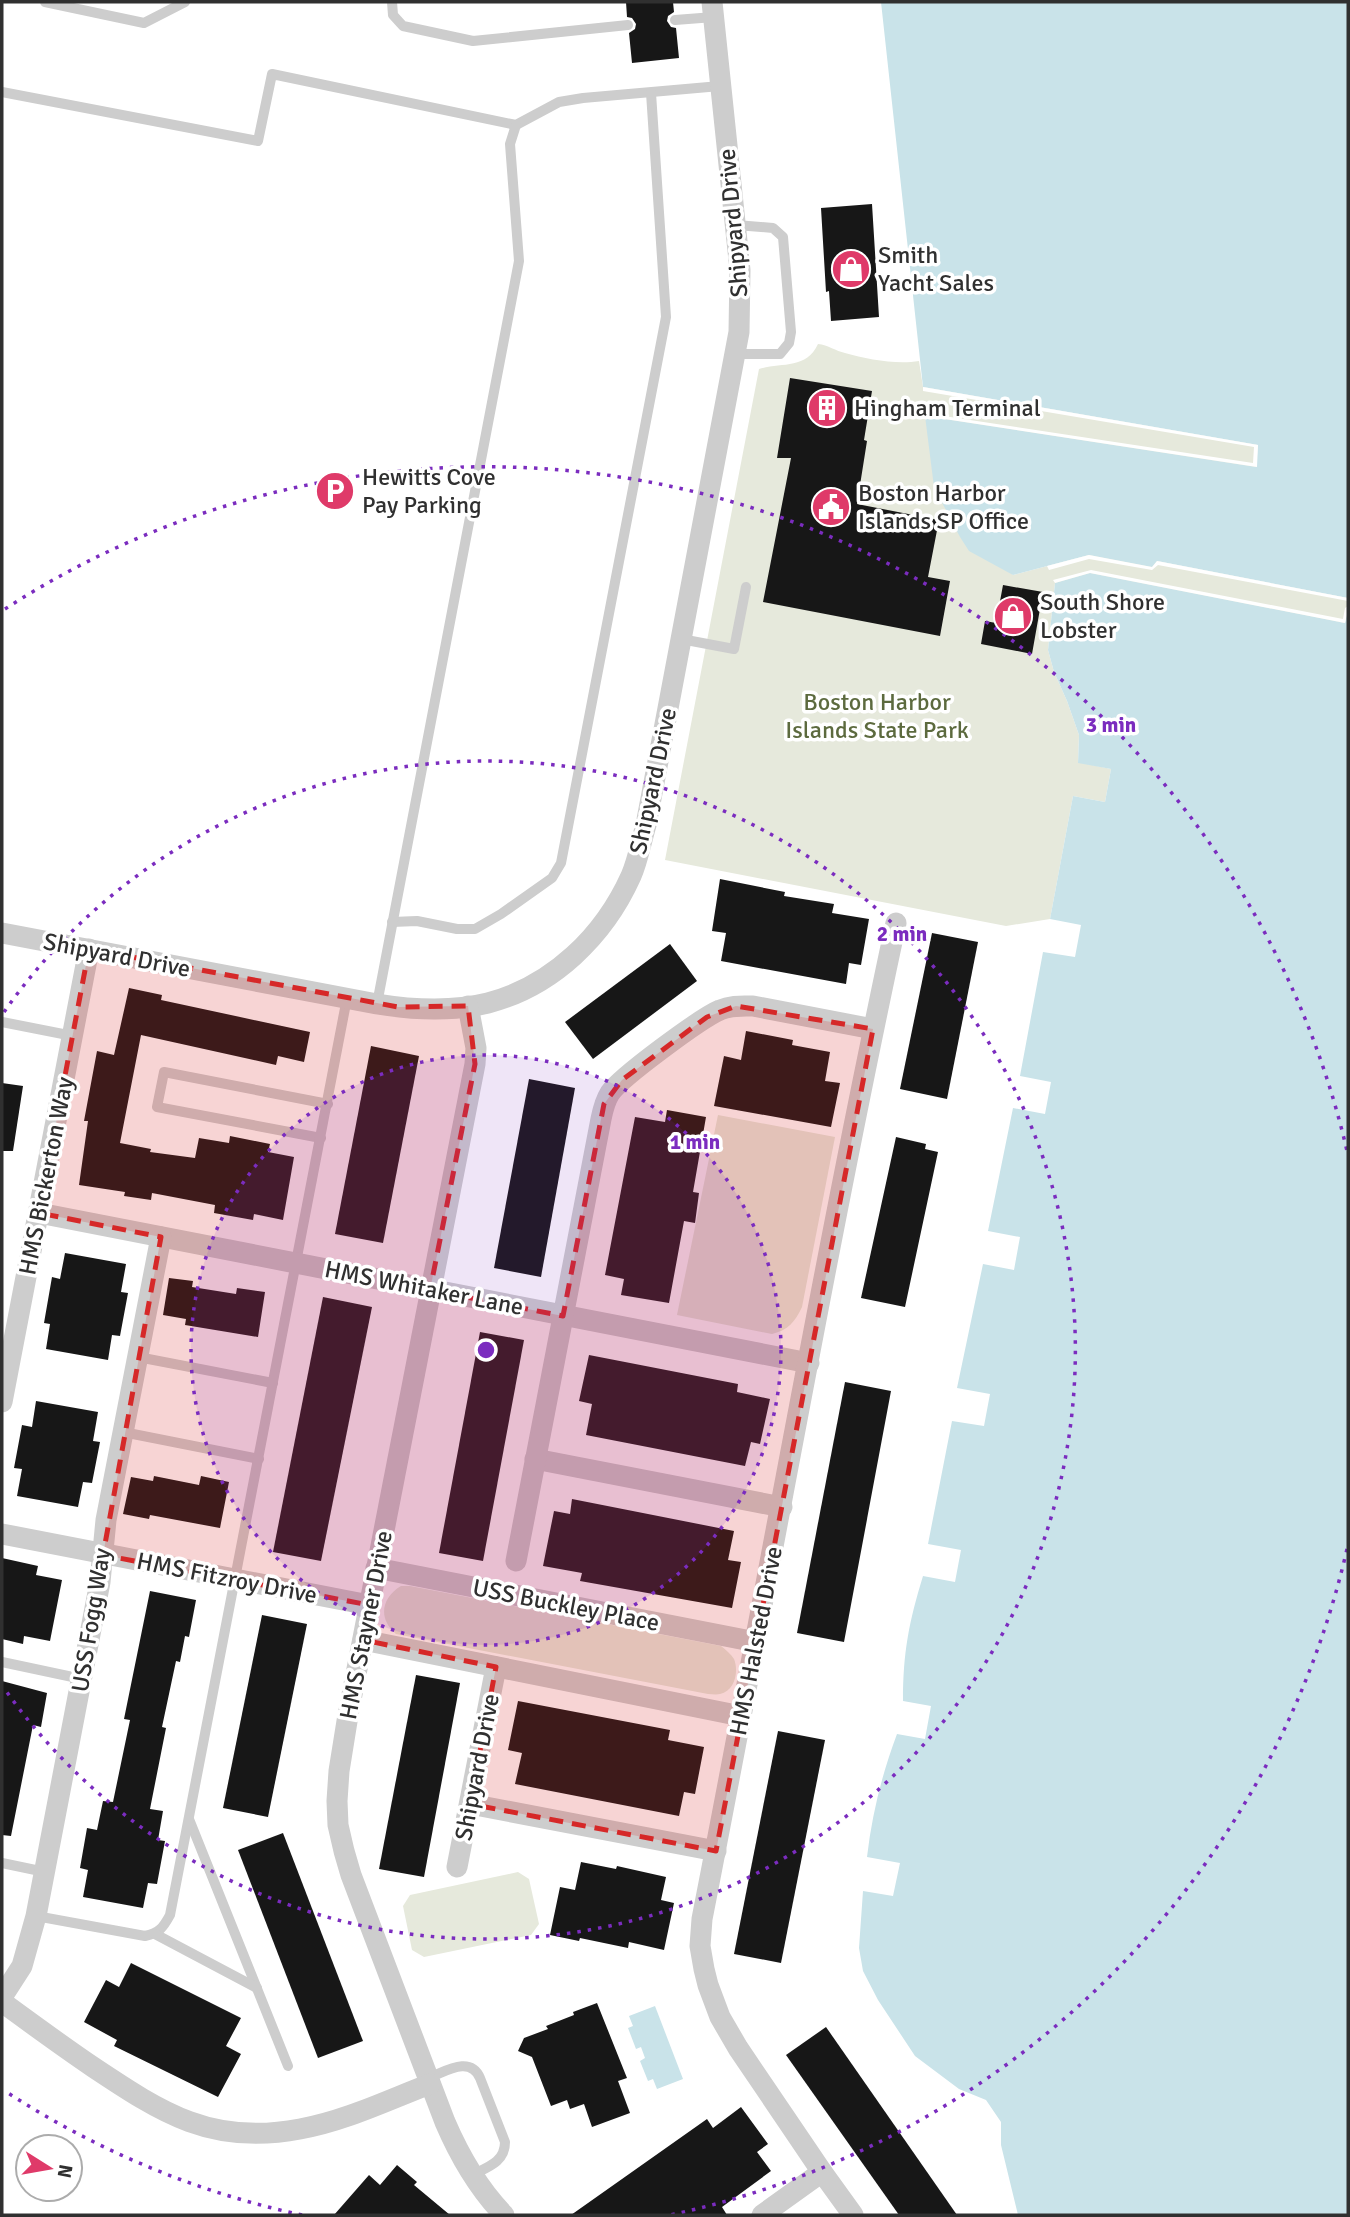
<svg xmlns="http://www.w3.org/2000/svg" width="1350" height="2217" font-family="Signika,sans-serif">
<rect width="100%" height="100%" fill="#fff"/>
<g fill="#e6e9dc">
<path d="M818 344C828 345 836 351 845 353 867 359 896 365 919 361L923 387 1258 445 1257 467 934 487 946 507 1013 575 1089 555 1157 561 1348 598 1345 623 1055 583 1048 650 1054 672 1067 701 1079 735 1078 762 1111 769 1105 802 1073 796 1050 919 1006 926 665 860 759 369C781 362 806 370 818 344Z"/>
<path d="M718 1115 835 1137 802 1307C795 1322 788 1330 772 1334L677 1315Z"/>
<path d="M401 1586H410L721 1646C726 1650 731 1654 734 1659 739 1671 735 1691 720 1694 716 1695 712 1694 708 1694L396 1634C378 1619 381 1598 401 1586Z"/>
<polygon points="518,1872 529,1879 539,1924 531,1935 424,1957 412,1950 403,1906 410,1895"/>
</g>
<g fill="#c9e3e9">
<polygon points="881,2 1348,2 1348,598 1157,561 1152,567 1089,555 1013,575 969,551 960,537 934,487 925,416 1256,467 1258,445 923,387"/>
<path d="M1090 573 1345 623 1348 609V2215H1018L1001 2145V2122L986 2100 959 2089 915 2056 878 2000 863 1971 859 1948 863 1891 893 1896 900 1863 867 1857C872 1814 882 1774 897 1734L925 1739 931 1706 903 1701C903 1652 909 1622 923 1576L955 1582 961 1550 928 1544 952 1421 984 1426 990 1394 957 1388 983 1264 1014 1270 1020 1237 988 1231 1013 1108 1045 1114 1051 1082 1020 1076 1043 952 1075 957 1081 925 1050 919 1073 796 1105 802 1111 769 1078 763 1079 735 1067 701 1054 672 1048 650 1055 583Z"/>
<polygon points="655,2006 683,2079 657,2089 653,2079 648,2081 640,2061 645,2058 641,2047 636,2049 628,2028 633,2026 629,2016"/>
</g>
<g fill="#fff">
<polygon points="923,387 1258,445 1257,467 925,416 924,413 1253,463 1254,447 923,391"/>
<polygon points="1089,555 1152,567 1157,561 1348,598 1348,601 1158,565 1152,570 1089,559 1049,570 1047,566"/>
<polygon points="1091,570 1343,619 1345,608 1348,606 1348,609 1345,623 1090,573 1055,583 1053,580"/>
</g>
<g fill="#171717">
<polygon points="626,2 673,2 674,12 668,16 667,21 671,27 676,28 679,58 632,63 629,33 635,29 636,24 632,18 627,17"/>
<polygon points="872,204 879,317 831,321 829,291 826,292 821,208"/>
<polygon points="790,378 872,391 864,440 867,441 857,504 939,520 928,577 950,581 940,636 763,602 791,458 777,458"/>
<polygon points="1003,585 1043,592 1032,654 981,644 985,621 996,623"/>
<polygon points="720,879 785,892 784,896 834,904 832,913 869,919 861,965 849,963 846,984 721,961 726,933 712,931"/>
<polygon points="932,933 978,942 947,1099 900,1089"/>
<polygon points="670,944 697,981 593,1059 565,1022"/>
<polygon points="129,988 162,995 161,1000 310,1032 304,1062 278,1056 276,1065 141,1035 120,1143 151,1149 150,1152 195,1158 199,1138 229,1143 230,1136 270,1144 268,1152 294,1157 283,1220 254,1214 253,1220 214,1213 215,1205 152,1193 151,1200 124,1196 125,1192 79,1185 88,1121 84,1121 97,1051 114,1055"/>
<polygon points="746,1031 793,1040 792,1045 830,1052 825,1081 840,1083 831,1127 714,1106 724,1056 741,1060"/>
<polygon points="371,1046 419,1056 383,1243 335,1234"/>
<polygon points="529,1079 575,1088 541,1277 494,1268"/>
<polygon points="2,1083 23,1086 13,1151 2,1151"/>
<polygon points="667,1110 706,1117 693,1192 699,1193 695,1223 684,1221 669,1303 621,1295 624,1279 605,1275 635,1117 665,1122"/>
<polygon points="896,1137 926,1144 925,1149 938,1152 905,1307 861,1298"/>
<polygon points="65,1253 126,1264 121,1292 128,1293 120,1336 112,1335 108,1360 46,1349 50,1324 44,1323 52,1277 60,1279"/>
<polygon points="169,1278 193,1281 192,1287 236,1294 237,1288 265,1292 258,1337 185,1325 186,1319 163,1315"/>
<polygon points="323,1297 372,1307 321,1561 273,1552"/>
<polygon points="480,1332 524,1340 483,1561 439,1553"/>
<polygon points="589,1355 738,1384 737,1392 770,1399 760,1444 751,1442 745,1466 586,1435 592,1404 579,1401"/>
<polygon points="845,1382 891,1391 844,1642 797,1633"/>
<polygon points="36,1401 98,1412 93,1441 100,1442 92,1483 83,1482 78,1507 17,1496 22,1469 14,1468 22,1425 32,1427"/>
<polygon points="154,1476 199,1485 201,1476 229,1482 220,1528 150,1515 149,1519 123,1514 131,1477 153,1481"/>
<polygon points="572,1499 734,1531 728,1560 741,1562 732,1608 580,1581 582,1573 543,1566 554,1511 570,1514"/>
<polygon points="2,1558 38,1566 36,1575 62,1580 50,1641 24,1636 23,1644 2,1639"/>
<polygon points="150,1591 196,1600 189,1637 185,1636 180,1662 176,1661 162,1727 166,1728 150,1809 163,1811 158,1840 165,1841 157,1884 148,1883 143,1908 83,1897 88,1870 80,1868 87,1828 97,1830 103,1801 113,1802 130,1720 124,1719"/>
<polygon points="262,1615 307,1624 268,1817 223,1808"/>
<polygon points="416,1675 460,1683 424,1877 379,1869"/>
<polygon points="2,1681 47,1693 41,1727 33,1725 11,1836 2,1835"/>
<polygon points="518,1701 670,1730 668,1740 704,1747 695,1794 684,1792 679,1816 515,1784 522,1753 508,1750"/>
<polygon points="778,1731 825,1740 781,1963 734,1954"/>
<polygon points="283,1833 363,2041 318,2058 238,1850"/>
<polygon points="581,1862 616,1869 617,1866 666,1877 661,1900 674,1903 664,1950 629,1942 628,1948 580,1938 579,1941 550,1935 560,1887 575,1890"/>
<polygon points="131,1963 241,2018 226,2046 241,2054 218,2097 114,2046 117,2040 84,2022 106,1980 119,1987"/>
<polygon points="597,2003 627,2078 618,2081 630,2113 592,2127 584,2104 570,2109 567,2100 551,2106 532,2057 518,2051 524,2038 548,2029 546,2026 574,2015 573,2012"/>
<polygon points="826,2027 957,2215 899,2215 786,2055"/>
<polygon points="741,2107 768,2144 757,2152 771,2171 722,2207 727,2215 571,2215 707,2119 713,2128"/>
<polygon points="397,2165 417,2182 414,2185 450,2215 334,2215 369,2175 380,2185"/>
</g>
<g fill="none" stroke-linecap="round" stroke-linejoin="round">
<g stroke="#cdcdcd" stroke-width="10">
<polyline points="45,2 144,23 185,2"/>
<polyline points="392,2 393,15 403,26 473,41 628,25"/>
<polyline points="675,20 714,17"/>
<polyline points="2,92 258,141 272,74 516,125 559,102 583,98 720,86"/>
<polyline points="736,354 780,354 789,343 791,332 783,237 773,228 736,225"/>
<polyline points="681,639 734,649 746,587"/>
<polyline points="392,922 417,921 457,929 475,929 501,914 552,878 561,863 666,317 651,93"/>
<polyline points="377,1004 519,261 510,144 516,125"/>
<polyline points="2,1022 73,1036"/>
<polyline points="321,1138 157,1107 164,1072 328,1104"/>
<polyline points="138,1357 273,1383"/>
<polyline points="123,1432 259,1459"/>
<polyline points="2,1662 82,1679"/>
<polyline points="189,1819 288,2066"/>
<polyline points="2,1863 45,1872"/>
<path d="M36 1916 145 1936C159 1933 163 1928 170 1915L347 998"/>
<polyline points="155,1934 257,1988"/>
<path d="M428 2078C445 2072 470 2055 480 2078L505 2142C505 2162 488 2167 472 2175"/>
</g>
<g stroke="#cdcdcd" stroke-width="21">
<path d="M2 933 377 1004C414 1010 452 1012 488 1003 553 986 604 936 631 876 638 860 641 842 646 825L739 332 740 270 712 2"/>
<path d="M468 1006 476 1048 475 1064 348 1715 339 1771 337 1801 338 1825 344 1851 351 1875 445 2122C460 2157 478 2188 504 2215"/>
<polyline points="39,1213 809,1363"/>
<polyline points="2,1402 89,949"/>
<polyline points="535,1459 782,1507"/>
<polyline points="2,1534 369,1605"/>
<path d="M516 1561 601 1119C603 1109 605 1101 610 1093 621 1077 701 1018 720 1010 731 1005 742 1006 753 1006L873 1029"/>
<polyline points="376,1568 756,1642"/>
<polyline points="363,1640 741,1716"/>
<polyline points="470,1804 716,1851"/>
<polyline points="457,1867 496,1667"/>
<polyline points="2,1997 22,1966 36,1916 100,1582 106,1520 161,1237"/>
<path d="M2 2002C32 2024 62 2046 93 2067 162 2113 212 2146 300 2129 345 2121 388 2100 430 2084"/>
<polyline points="762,2215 822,2172"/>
<path d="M853 2215 822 2172 738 2048 720 2017 708 1985 704 1969 700 1946 702 1919C767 1587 825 1254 896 923"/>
</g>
</g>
<path fill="#d62828" fill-opacity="0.2" stroke="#d62828" stroke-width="5" stroke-dasharray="14 9" stroke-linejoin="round" d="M89 949 398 1007 468 1006 475 1064 430 1290 563 1316 604 1104 622 1080 707 1017 736 1006 873 1029 716 1851 470 1804 496 1667 363 1640 369 1605 103 1555 161 1237 39 1213Z"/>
<circle cx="486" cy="1350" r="295" fill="#7b2cbf" fill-opacity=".12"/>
<g fill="none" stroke="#7b2cbf" stroke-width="3.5" stroke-dasharray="3.5 7">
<circle cx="486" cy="1350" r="295"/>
<path d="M4 1012A589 589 0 1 1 4 1688"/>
<path d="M1347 1549A884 884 0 0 1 670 2215M302 2215A884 884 0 0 1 5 2091M5 609A884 884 0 0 1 1347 1151"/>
</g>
<defs>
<g id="shop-disc" transform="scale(2.0125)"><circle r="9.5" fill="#df3a69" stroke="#fff"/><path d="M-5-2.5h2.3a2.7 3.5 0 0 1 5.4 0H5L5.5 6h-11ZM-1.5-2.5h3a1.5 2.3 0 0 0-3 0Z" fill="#fff"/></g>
<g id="building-disc" transform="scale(2.0125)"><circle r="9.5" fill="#df3a69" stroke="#fff"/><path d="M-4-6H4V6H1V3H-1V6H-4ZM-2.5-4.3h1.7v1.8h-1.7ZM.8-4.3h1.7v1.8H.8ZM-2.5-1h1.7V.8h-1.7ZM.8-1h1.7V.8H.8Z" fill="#fff"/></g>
<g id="parking-disc" transform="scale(2.0125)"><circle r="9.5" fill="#df3a69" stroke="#fff"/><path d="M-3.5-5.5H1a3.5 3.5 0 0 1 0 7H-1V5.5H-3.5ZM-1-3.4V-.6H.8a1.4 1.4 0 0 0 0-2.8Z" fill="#fff"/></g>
<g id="civic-disc" transform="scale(2.0125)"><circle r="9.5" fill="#df3a69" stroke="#fff"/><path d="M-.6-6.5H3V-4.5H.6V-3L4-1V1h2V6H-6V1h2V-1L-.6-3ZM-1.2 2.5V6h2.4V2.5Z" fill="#fff"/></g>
</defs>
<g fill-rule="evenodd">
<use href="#shop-disc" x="851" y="269"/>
<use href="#building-disc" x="827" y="408"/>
<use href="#parking-disc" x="335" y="491"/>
<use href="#civic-disc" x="831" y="507"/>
<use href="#shop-disc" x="1013" y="616"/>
</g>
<g text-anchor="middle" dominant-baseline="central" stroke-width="7" stroke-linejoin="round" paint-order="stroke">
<g font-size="24" fill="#303030" stroke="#fff">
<text transform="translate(733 223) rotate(-95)">Shipyard Drive</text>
<text transform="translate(653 781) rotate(-78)">Shipyard Drive</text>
<text transform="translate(117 955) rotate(11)">Shipyard Drive</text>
<text transform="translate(46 1176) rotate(-79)">HMS Bickerton Way</text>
<text transform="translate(424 1288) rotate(11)">HMS Whitaker Lane</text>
<text transform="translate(227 1578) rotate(11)">HMS Fitzroy Drive</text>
<text transform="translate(566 1605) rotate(11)">USS Buckley Place</text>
<text transform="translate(91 1620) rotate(-81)">USS Fogg Way</text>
<text transform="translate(366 1625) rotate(-79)">HMS Stayner Drive</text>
<text transform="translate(756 1641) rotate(-79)">HMS Halsted Drive</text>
<text transform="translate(477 1767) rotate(-79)">Shipyard Drive</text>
</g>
<g font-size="24" fill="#303030" stroke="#fff" text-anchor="start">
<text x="878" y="255">Smith<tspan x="878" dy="28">Yacht Sales</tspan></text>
<text x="854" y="408">Hingham Terminal</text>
<text x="362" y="477">Hewitts Cove<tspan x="362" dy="28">Pay Parking</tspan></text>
<text x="858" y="493">Boston Harbor<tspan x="858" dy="28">Islands SP Office</tspan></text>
<text x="1040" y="602">South Shore<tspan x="1040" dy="28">Lobster</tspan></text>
</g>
<g font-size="24" fill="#5c6a3e" stroke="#fff">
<text x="877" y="702">Boston Harbor<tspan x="877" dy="28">Islands State Park</tspan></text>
</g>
</g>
<circle cx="486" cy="1350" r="10" fill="#7b2cbf" stroke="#fff" stroke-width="3.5"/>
<g font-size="21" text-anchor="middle" font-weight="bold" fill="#7b2cbf" stroke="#fff" stroke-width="7" stroke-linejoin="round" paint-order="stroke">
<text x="1111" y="732">3 min</text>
<text x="902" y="941">2 min</text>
<text x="695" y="1149">1 min</text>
</g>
<rect width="1350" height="2217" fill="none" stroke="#303030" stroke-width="7"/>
<g transform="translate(49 2168) rotate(101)"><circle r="33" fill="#ffffff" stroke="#acacac" stroke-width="2"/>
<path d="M0-5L12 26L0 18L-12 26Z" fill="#df3a69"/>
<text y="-10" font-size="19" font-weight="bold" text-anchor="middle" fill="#303030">N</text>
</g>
</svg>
